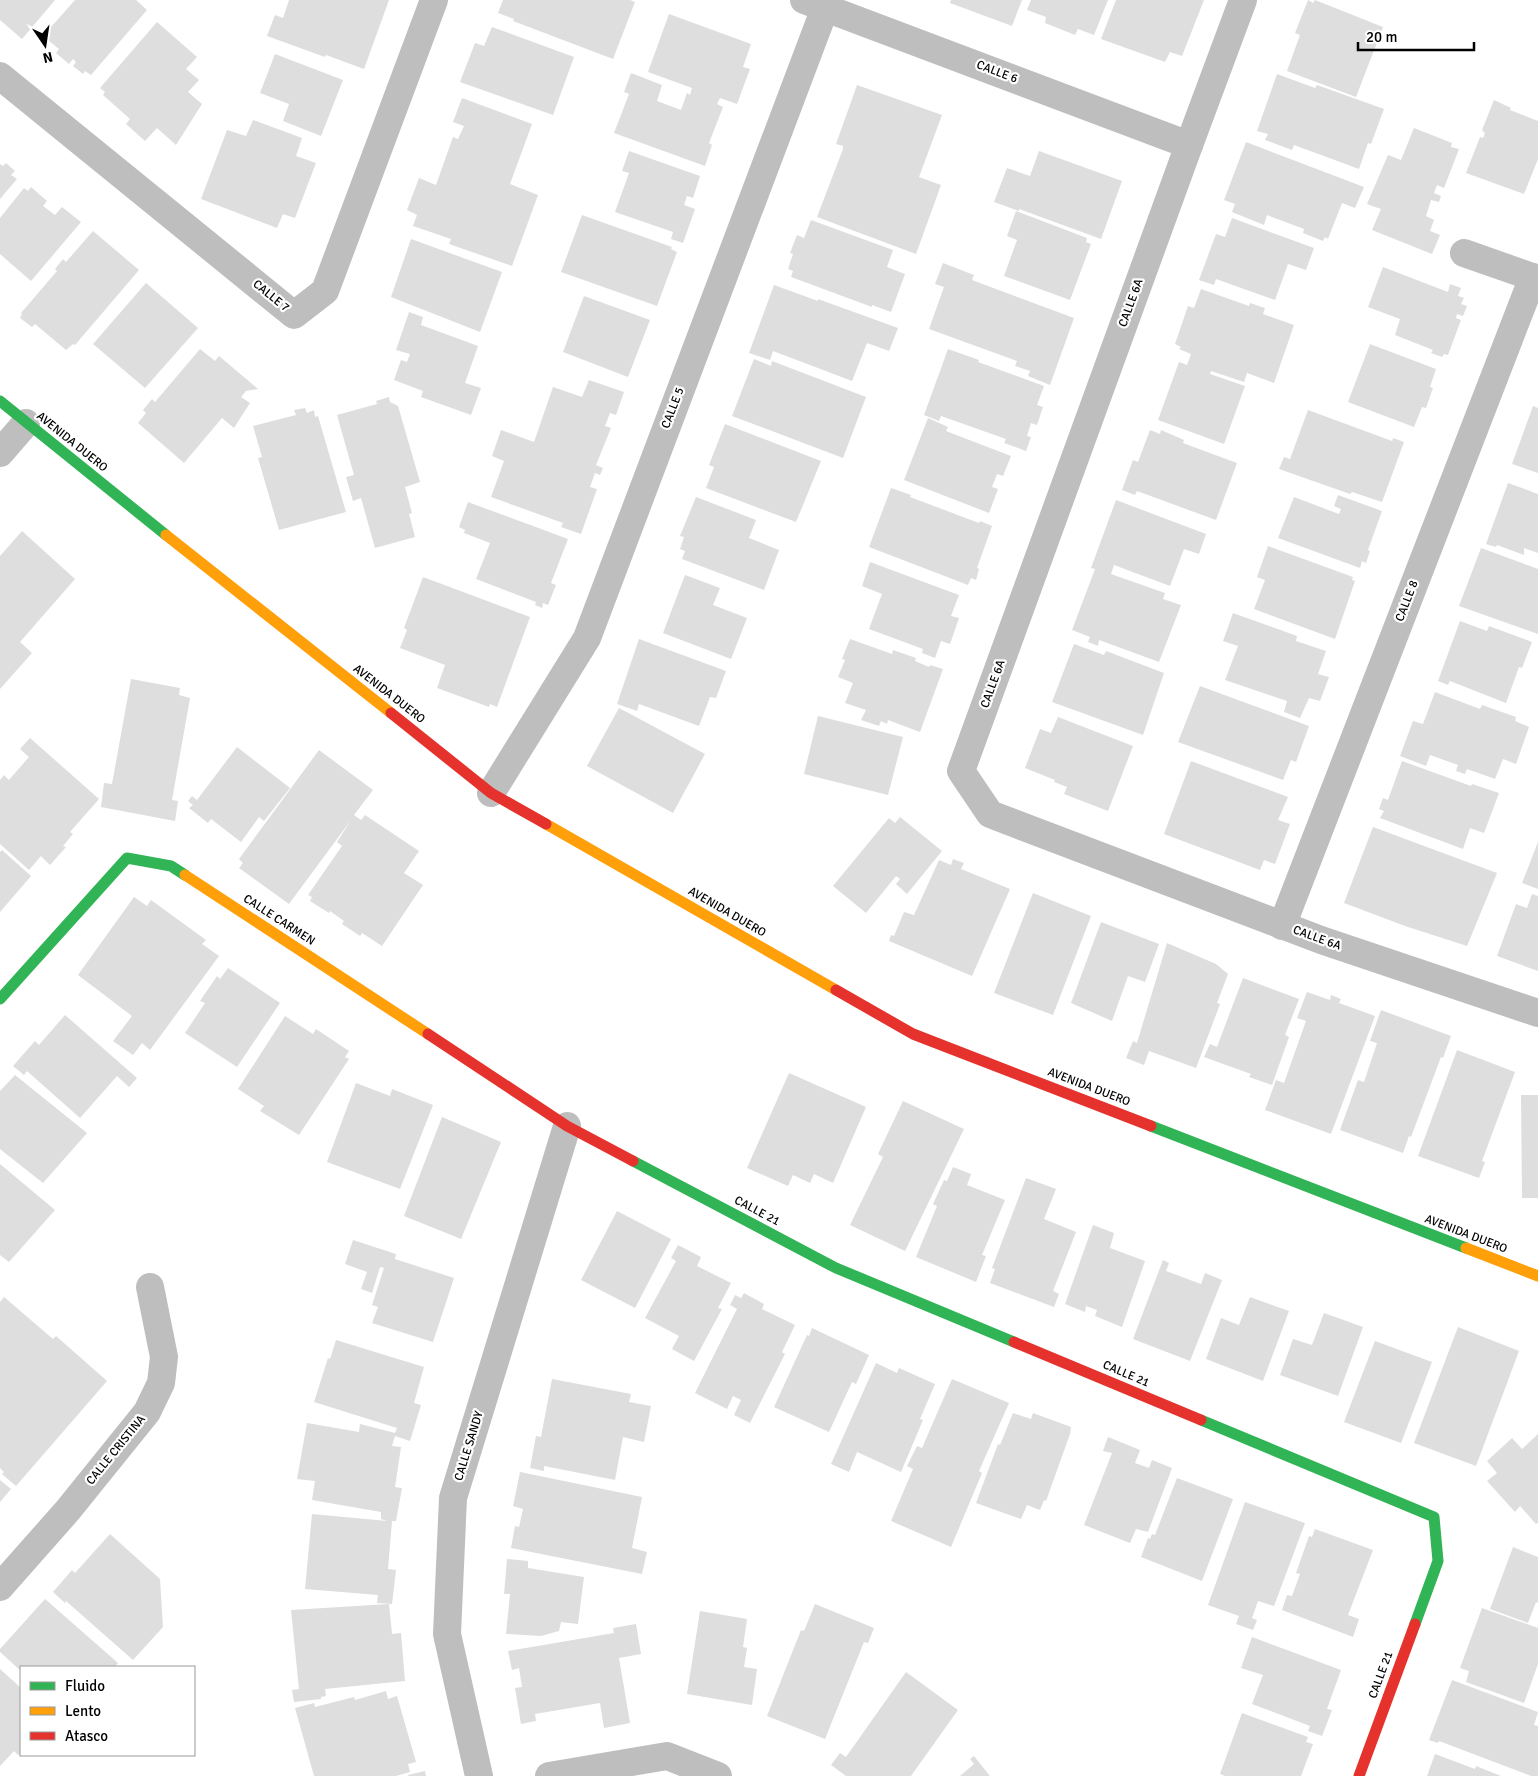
<svg xmlns="http://www.w3.org/2000/svg" width="1538" height="1776" font-family="Signika,sans-serif">
<rect width="100%" height="100%" fill="#fff"/>
<g fill="#dedede">
<polygon points="0,0 55,0 22,39 0,20"/>
<polygon points="75,0 136,0 147,10 91,75 85,71 83,74 73,66 76,62 73,59 69,64 56,53 59,49 43,36"/>
<polygon points="289,0 389,0 364,69 326,55 325,57 267,36 275,15 283,18"/>
<polygon points="503,0 630,0 635,2 613,59 513,21 514,19 498,13"/>
<polygon points="951,0 1022,0 1012,26 950,3"/>
<polygon points="1031,0 1108,0 1094,35 1078,29 1075,35 1045,23 1046,17 1027,10"/>
<polygon points="1116,0 1204,0 1182,56 1170,52 1165,62 1101,39"/>
<polygon points="1308,0 1313,3 1315,0 1383,27 1356,97 1287,71 1300,35 1295,33"/>
<polygon points="669,14 751,44 743,67 750,69 737,104 720,98 717,104 723,107 709,143 712,145 705,166 614,133 629,94 624,92 631,73 662,85 657,101 681,110 687,93 690,95 692,88 648,72"/>
<polygon points="157,22 197,57 186,69 199,80 188,92 202,104 176,145 157,128 145,141 126,124 130,119 103,95 105,92 100,88"/>
<polygon points="492,27 574,57 553,115 460,82 475,43 484,46"/>
<polygon points="275,54 343,80 321,136 283,121 289,104 260,93"/>
<polygon points="1277,74 1315,88 1317,85 1384,109 1371,144 1368,143 1359,169 1294,145 1292,150 1265,140 1268,134 1257,131"/>
<polygon points="857,85 942,115 919,177 941,185 916,254 817,217 843,149 843,146 836,144"/>
<polygon points="462,98 532,124 510,184 538,195 512,266 449,244 451,239 413,226 417,215 407,210 419,178 436,185 453,137 458,139 464,126 453,122"/>
<polygon points="1494,100 1511,108 1510,110 1538,121 1538,159 1524,194 1466,173 1480,137 1483,138 1485,133 1482,130"/>
<polygon points="253,120 302,138 296,156 316,163 295,218 283,214 277,228 201,199 227,130 246,136"/>
<polygon points="1414,128 1452,143 1451,147 1459,149 1444,188 1437,185 1434,193 1441,196 1439,202 1431,200 1426,216 1434,220 1430,231 1440,235 1432,254 1372,230 1381,209 1367,204 1388,155 1401,160"/>
<polygon points="1246,142 1364,187 1355,208 1342,203 1328,239 1325,237 1323,241 1303,233 1304,229 1267,215 1264,225 1232,212 1235,204 1224,200"/>
<polygon points="629,151 700,176 693,198 687,196 684,205 695,209 683,243 671,239 673,232 615,212 629,173 622,171"/>
<polygon points="1039,151 1122,181 1101,239 1019,209 1019,211 994,202 1007,168 1030,176"/>
<polygon points="6,163 15,171 11,175 17,179 0,199 0,164 3,166"/>
<polygon points="31,187 47,201 43,206 55,215 62,207 81,222 31,281 0,254 0,218 24,188 28,191"/>
<polygon points="1016,211 1087,238 1086,242 1091,244 1070,300 1004,276 1017,240 1007,236"/>
<polygon points="582,215 672,247 671,249 677,252 657,306 561,272"/>
<polygon points="1232,218 1314,248 1306,270 1288,264 1275,300 1216,279 1214,285 1199,280 1216,234 1225,237"/>
<polygon points="811,220 893,250 887,267 905,274 891,312 872,305 872,307 791,277 793,271 788,269 793,254 790,253 797,235 804,238"/>
<polygon points="93,231 139,270 75,345 73,344 66,350 35,324 32,327 20,318 22,314 21,313 57,271 55,269 63,259 66,262"/>
<polygon points="411,239 502,272 480,332 391,297"/>
<polygon points="943,263 974,275 972,280 1074,318 1050,385 1028,376 1030,371 1015,366 1017,361 929,329 944,287 935,284"/>
<polygon points="1383,267 1448,292 1450,284 1461,288 1458,296 1464,298 1461,304 1467,306 1463,316 1457,314 1456,318 1461,320 1448,355 1444,354 1442,357 1431,353 1433,350 1395,335 1400,319 1368,307"/>
<polygon points="146,283 198,328 145,388 93,344"/>
<polygon points="774,285 818,301 818,299 898,328 889,351 867,343 852,381 773,351 770,360 749,353"/>
<polygon points="1201,289 1249,306 1250,303 1265,308 1263,314 1294,325 1274,383 1247,373 1244,382 1211,371 1210,374 1245,386 1224,444 1158,420 1179,362 1187,365 1191,354 1179,349 1181,347 1175,344 1188,306 1194,308"/>
<polygon points="584,296 650,320 628,377 563,352"/>
<polygon points="409,312 423,317 421,325 478,346 465,383 481,388 471,415 421,397 423,391 394,380 401,360 407,362 410,354 396,350"/>
<polygon points="1370,344 1436,369 1430,387 1433,388 1426,408 1422,407 1414,427 1348,402"/>
<polygon points="200,349 215,361 219,356 258,389 246,391 241,397 250,403 234,428 222,418 184,463 138,423 146,413 143,410 152,399 155,402"/>
<polygon points="948,349 979,360 978,362 1044,386 1037,405 1043,407 1037,425 1031,423 1027,436 1031,437 1026,451 1004,443 1006,439 941,416 939,421 924,415"/>
<polygon points="754,359 771,366 772,361 866,397 843,458 732,416"/>
<polygon points="589,380 624,392 616,415 610,413 605,426 611,428 596,465 603,468 600,475 595,473 590,487 597,489 581,534 561,527 563,523 491,497 504,461 492,456 501,430 534,442 553,387 582,397"/>
<polygon points="389,397 390,402 398,406 420,482 405,487 412,513 409,514 415,537 375,548 361,498 353,501 346,477 354,475 337,415 377,404 376,401"/>
<polygon points="1533,406 1538,408 1538,473 1512,464"/>
<polygon points="305,408 307,413 314,410 315,417 318,416 346,512 279,530 258,458 262,457 253,426 296,415 294,410"/>
<polygon points="1308,410 1392,441 1393,438 1404,442 1382,502 1352,492 1350,494 1279,469 1284,457 1290,459"/>
<polygon points="928,418 948,427 946,431 1011,456 1003,476 997,474 992,487 998,489 989,513 904,480"/>
<polygon points="725,424 821,461 796,522 706,488 714,467 709,465"/>
<polygon points="1150,430 1160,434 1161,430 1184,440 1183,443 1237,463 1216,520 1137,491 1135,495 1122,490 1133,460 1138,462"/>
<polygon points="1508,483 1538,494 1538,553 1524,548 1524,555 1497,545 1496,547 1486,544"/>
<polygon points="891,488 911,495 910,497 979,523 980,521 992,526 977,568 979,569 976,580 971,578 968,585 869,547"/>
<polygon points="1338,495 1382,511 1368,550 1370,551 1366,563 1362,561 1360,568 1278,538 1294,497 1339,514 1341,509 1334,506"/>
<polygon points="696,497 756,520 749,538 779,550 764,590 682,559 685,551 680,549 684,537 680,536"/>
<polygon points="1116,500 1206,534 1199,554 1184,549 1170,586 1114,565 1111,574 1165,593 1163,599 1181,605 1159,662 1099,640 1098,646 1088,642 1090,637 1072,630 1095,569 1091,568"/>
<polygon points="468,502 568,539 551,583 556,585 548,605 543,603 542,608 535,605 536,602 476,579 490,543 464,533 465,530 459,527"/>
<polygon points="22,531 75,579 20,642 32,653 0,689 0,556"/>
<polygon points="1268,546 1353,577 1352,580 1355,581 1335,639 1254,609 1265,580 1257,577"/>
<polygon points="1481,548 1538,569 1538,634 1459,606"/>
<polygon points="870,562 959,595 951,616 959,618 950,644 941,641 935,658 922,653 923,649 869,629 882,594 862,586"/>
<polygon points="685,575 720,588 713,605 747,618 731,659 663,633"/>
<polygon points="423,577 530,617 497,707 490,704 489,707 437,688 445,665 400,648 407,630 404,628"/>
<polygon points="1233,613 1297,636 1296,641 1326,651 1318,674 1329,677 1320,701 1309,698 1300,718 1284,712 1287,701 1225,680 1238,646 1223,641"/>
<polygon points="1460,621 1487,631 1489,626 1532,642 1522,668 1519,667 1506,703 1450,681 1448,685 1438,681"/>
<polygon points="639,639 726,671 716,698 710,697 699,726 639,704 637,711 617,704"/>
<polygon points="850,639 892,654 893,650 916,658 915,661 929,667 930,665 943,669 920,732 888,720 887,724 881,721 879,726 861,720 866,710 845,703 853,683 838,677 845,660 842,659"/>
<polygon points="1074,644 1104,655 1106,651 1164,673 1143,735 1052,702"/>
<polygon points="131,679 180,688 179,695 190,698 172,800 178,801 175,821 101,807 104,783 112,784"/>
<polygon points="1200,686 1309,726 1296,762 1291,760 1283,780 1178,742"/>
<polygon points="1435,692 1480,709 1482,705 1516,717 1515,721 1529,727 1516,764 1503,759 1495,779 1467,769 1465,774 1456,771 1458,765 1430,755 1426,766 1400,756 1413,721 1423,724"/>
<polygon points="619,708 705,754 673,813 587,766"/>
<polygon points="818,716 903,737 888,795 804,774"/>
<polygon points="1058,717 1133,746 1108,811 1064,794 1067,787 1054,782 1055,780 1025,768 1040,729 1051,733"/>
<polygon points="30,738 99,799 70,832 73,834 63,846 66,847 50,865 41,856 29,870 0,844 0,780 4,775 9,780 29,757 20,749"/>
<polygon points="237,747 290,788 264,821 259,817 241,842 211,819 208,823 189,808 193,805 188,801 192,796 197,800"/>
<polygon points="319,750 373,790 354,815 361,820 365,815 419,851 404,873 423,885 382,946 362,933 360,936 342,924 344,921 330,911 329,913 310,901 312,897 308,895 342,846 337,842 351,820 289,904 239,868 243,863 239,859"/>
<polygon points="1191,761 1288,797 1278,820 1290,824 1275,864 1264,860 1260,870 1164,834"/>
<polygon points="1402,761 1471,786 1472,784 1499,793 1484,833 1470,828 1463,849 1380,818 1384,811 1379,809 1383,798 1388,800"/>
<polygon points="900,817 942,851 907,894 896,884 900,879 896,876 866,913 833,886 889,818 895,823"/>
<polygon points="1373,827 1497,873 1467,946 1405,926 1344,903"/>
<polygon points="1538,842 1538,889 1522,883"/>
<polygon points="2,850 31,876 0,912 0,852"/>
<polygon points="953,859 964,863 961,869 1010,889 972,976 889,941 891,935 894,936 904,912 914,915 939,860 951,865"/>
<polygon points="1033,893 1091,916 1053,1015 994,993"/>
<polygon points="1532,894 1538,896 1538,971 1497,956 1516,904 1527,908"/>
<polygon points="134,897 147,906 151,900 206,940 202,944 219,956 150,1050 142,1043 133,1055 113,1041 132,1016 78,975"/>
<polygon points="1101,922 1159,944 1145,982 1128,976 1112,1021 1071,1003"/>
<polygon points="1167,943 1216,964 1228,974 1217,1003 1220,1004 1196,1068 1149,1051 1144,1065 1126,1058 1133,1041 1137,1043"/>
<polygon points="228,968 280,1003 237,1067 185,1033 205,1003 200,1001 217,976 220,979"/>
<polygon points="1243,978 1299,999 1285,1035 1289,1037 1272,1085 1249,1077 1251,1074 1204,1057 1210,1044 1217,1047"/>
<polygon points="1307,992 1330,1000 1331,995 1341,999 1339,1003 1375,1016 1331,1134 1265,1110 1276,1080 1284,1083 1306,1021 1297,1018"/>
<polygon points="1381,1010 1451,1036 1443,1058 1441,1057 1411,1137 1409,1136 1403,1153 1340,1130 1358,1080 1364,1082 1377,1043 1370,1041"/>
<polygon points="65,1015 137,1078 129,1087 117,1076 80,1118 27,1071 24,1075 13,1066 35,1041 39,1045"/>
<polygon points="285,1016 313,1034 316,1029 349,1051 345,1057 349,1059 299,1135 260,1111 264,1106 238,1089"/>
<polygon points="1457,1050 1515,1072 1482,1161 1485,1162 1479,1178 1418,1156"/>
<polygon points="789,1073 866,1107 833,1183 814,1174 810,1183 793,1175 788,1186 747,1168"/>
<polygon points="15,1075 87,1133 43,1183 0,1149 0,1091"/>
<polygon points="356,1083 390,1096 392,1089 433,1105 400,1189 327,1162"/>
<polygon points="1521,1095 1538,1095 1538,1198 1522,1198"/>
<polygon points="903,1101 964,1129 905,1251 850,1225 883,1157 878,1154"/>
<polygon points="442,1117 501,1142 461,1239 404,1216"/>
<polygon points="0,1164 55,1210 9,1262 0,1255"/>
<polygon points="953,1167 971,1174 967,1185 1005,1200 982,1255 986,1256 976,1282 916,1257 937,1206 933,1204 944,1180 947,1181"/>
<polygon points="1026,1178 1056,1189 1044,1219 1076,1232 1053,1291 1059,1294 1054,1307 990,1283 995,1269 992,1268"/>
<polygon points="617,1211 671,1239 635,1308 581,1280"/>
<polygon points="1093,1225 1114,1233 1110,1248 1145,1261 1122,1327 1095,1316 1097,1310 1086,1306 1085,1312 1065,1304"/>
<polygon points="353,1240 396,1254 395,1259 454,1278 433,1342 372,1323 378,1307 372,1305 384,1268 380,1267 372,1293 361,1289 367,1272 345,1264"/>
<polygon points="678,1245 701,1257 697,1266 731,1283 718,1308 722,1309 694,1361 672,1349 679,1336 645,1318 676,1261 671,1258"/>
<polygon points="1163,1260 1169,1263 1166,1271 1201,1284 1205,1273 1222,1280 1190,1361 1133,1339"/>
<polygon points="744,1293 764,1304 762,1309 795,1325 782,1352 785,1354 750,1423 734,1415 741,1400 733,1396 727,1409 695,1393 737,1309 730,1305 735,1295 741,1298"/>
<polygon points="4,1297 53,1339 56,1336 107,1381 16,1486 2,1474 4,1472 0,1468 0,1302"/>
<polygon points="1250,1297 1289,1311 1263,1381 1206,1359 1221,1318 1239,1325"/>
<polygon points="1324,1313 1363,1327 1338,1396 1280,1375 1293,1339 1312,1345"/>
<polygon points="1458,1327 1519,1351 1476,1466 1414,1443"/>
<polygon points="812,1328 869,1355 856,1384 852,1382 829,1432 774,1407 807,1335 809,1336"/>
<polygon points="336,1340 424,1367 414,1403 421,1405 410,1441 395,1436 392,1446 401,1447 395,1487 402,1488 396,1521 392,1521 388,1569 396,1570 392,1604 377,1603 378,1595 305,1589 312,1514 387,1521 381,1519 381,1512 312,1500 315,1481 297,1479 307,1423 359,1432 360,1424 395,1433 397,1428 314,1402 328,1358 330,1359"/>
<polygon points="1375,1341 1432,1362 1401,1443 1344,1422"/>
<polygon points="876,1363 897,1373 899,1368 935,1384 920,1419 923,1420 901,1472 857,1452 849,1472 831,1464"/>
<polygon points="552,1379 631,1394 629,1402 651,1406 644,1442 623,1437 615,1480 544,1466 544,1471 530,1468 536,1436 541,1437"/>
<polygon points="952,1379 1009,1403 979,1471 982,1473 951,1547 891,1521 913,1469 907,1466 917,1446 922,1448"/>
<polygon points="1013,1413 1031,1419 1033,1413 1071,1427 1070,1434 1046,1501 1044,1500 1040,1510 1027,1505 1021,1519 976,1503 998,1444 1000,1445"/>
<polygon points="1538,1434 1538,1523 1536,1524 1520,1506 1515,1512 1487,1481 1497,1473 1487,1461 1512,1438 1522,1449"/>
<polygon points="1108,1437 1140,1450 1135,1463 1149,1468 1152,1460 1172,1468 1148,1532 1136,1529 1130,1543 1084,1525 1112,1453 1103,1451"/>
<polygon points="520,1472 642,1497 632,1548 647,1552 642,1574 511,1548 515,1526 519,1527 523,1509 513,1506"/>
<polygon points="1177,1478 1233,1499 1202,1581 1141,1557 1148,1538 1150,1539 1152,1534 1155,1535"/>
<polygon points="0,1480 11,1489 0,1502"/>
<polygon points="1245,1502 1305,1523 1274,1606 1258,1601 1252,1618 1257,1620 1253,1630 1236,1624 1239,1616 1208,1605"/>
<polygon points="1315,1529 1373,1550 1348,1615 1359,1619 1353,1637 1282,1610 1287,1595 1292,1596 1300,1574 1296,1573 1309,1536 1312,1537"/>
<polygon points="110,1534 160,1579 163,1627 133,1660 66,1601 65,1603 53,1592 72,1570 75,1573"/>
<polygon points="1513,1547 1538,1557 1538,1603 1536,1602 1528,1623 1490,1609"/>
<polygon points="507,1559 528,1561 528,1568 584,1577 578,1624 561,1622 559,1631 541,1636 506,1634 510,1594 504,1594"/>
<polygon points="45,1599 118,1663 115,1667 21,1667 21,1671 0,1652 0,1649"/>
<polygon points="389,1604 392,1634 401,1633 405,1681 325,1689 326,1696 321,1697 321,1699 294,1702 292,1690 299,1689 291,1610"/>
<polygon points="815,1604 874,1628 868,1643 864,1642 825,1739 767,1716 801,1630 804,1631"/>
<polygon points="1482,1608 1538,1628 1538,1664 1524,1703 1466,1682 1469,1671 1460,1668"/>
<polygon points="700,1611 747,1619 743,1647 747,1648 744,1667 757,1669 752,1705 687,1694"/>
<polygon points="636,1624 641,1654 619,1658 630,1723 604,1728 600,1703 535,1714 536,1721 521,1724 515,1688 522,1687 519,1668 512,1670 508,1651 614,1633 613,1628"/>
<polygon points="1252,1637 1341,1670 1327,1709 1332,1710 1322,1736 1308,1731 1310,1726 1252,1704 1263,1675 1241,1668"/>
<polygon points="0,1669 21,1688 21,1753 18,1755 14,1751 0,1766"/>
<polygon points="906,1672 958,1710 911,1776 846,1776 831,1765 840,1753 846,1757"/>
<polygon points="1452,1680 1538,1712 1534,1725 1538,1726 1538,1776 1531,1776 1439,1741 1438,1743 1429,1740"/>
<polygon points="386,1691 388,1699 397,1696 416,1762 408,1764 410,1772 396,1776 314,1776 295,1708 314,1703 315,1707 354,1697 355,1700"/>
<polygon points="1242,1713 1308,1737 1306,1742 1313,1744 1301,1776 1225,1776 1220,1774"/>
<polygon points="1435,1754 1475,1769 1476,1766 1501,1776 1427,1776"/>
<polygon points="974,1756 990,1776 960,1776 974,1764 970,1759"/>
<polygon points="425,1771 426,1776 408,1776 408,1775"/>
</g>
<g fill="none" stroke-linecap="round" stroke-linejoin="round">
<g stroke="#bebebe" stroke-width="28">
<polyline points="804,0 1189,145"/>
<polyline points="1243,0 1189,145 961,771 990,814 1321,940 1538,1013"/>
<polyline points="0,76 294,315 325,291 434,0"/>
<polyline points="1464,253 1538,279"/>
<polyline points="0,453 26,423"/>
<polyline points="491,793 587,638 825,8"/>
<polyline points="1282,926 1533,277"/>
<polyline points="0,1587 68,1510 147,1412 161,1383 164,1357 150,1287"/>
<polyline points="479,1776 447,1634 453,1498 567,1126"/>
<polyline points="549,1776 667,1756 718,1776"/>
</g>
<g stroke="#30b455" stroke-width="11">
<polyline points="0,401 166,535"/>
<polyline points="0,999 127,858 171,866 185,875"/>
<polyline points="1151,1126 1466,1248"/>
<polyline points="633,1161 836,1268 1014,1342"/>
<polyline points="1201,1420 1434,1517 1438,1561 1415,1624"/>
</g>
<g stroke="#ff9f0a" stroke-width="11">
<polyline points="166,535 391,713"/>
<polyline points="546,824 836,990"/>
<polyline points="185,875 428,1034"/>
<polyline points="1466,1248 1538,1276"/>
</g>
<g stroke="#e5322d" stroke-width="11">
<polyline points="391,713 491,793 546,824"/>
<polyline points="836,990 913,1034 1151,1126"/>
<polyline points="428,1034 567,1126 633,1161"/>
<polyline points="1014,1342 1201,1420"/>
<polyline points="1359,1776 1415,1624"/>
</g>
</g>
<g text-anchor="middle" dominant-baseline="central" stroke-width="4.5" stroke-linejoin="round" paint-order="stroke">
<g font-size="12" fill="#000" stroke="#fff">
<text transform="translate(997 72) rotate(21)">CALLE 6</text>
<text transform="translate(271 296) rotate(39)">CALLE 7</text>
<text transform="translate(1131 303) rotate(-70)">CALLE 6A</text>
<text transform="translate(673 408) rotate(-69)">CALLE 5</text>
<text transform="translate(72 442) rotate(39)">AVENIDA DUERO</text>
<text transform="translate(1407 601) rotate(-69)">CALLE 8</text>
<text transform="translate(993 684) rotate(-70)">CALLE 6A</text>
<text transform="translate(389 694) rotate(38)">AVENIDA DUERO</text>
<text transform="translate(727 912) rotate(30)">AVENIDA DUERO</text>
<text transform="translate(279 920) rotate(33)">CALLE CARMEN</text>
<text transform="translate(1317 938) rotate(20)">CALLE 6A</text>
<text transform="translate(1089 1087) rotate(21)">AVENIDA DUERO</text>
<text transform="translate(757 1211) rotate(28)">CALLE 21</text>
<text transform="translate(1466 1234) rotate(21)">AVENIDA DUERO</text>
<text transform="translate(1126 1374) rotate(23)">CALLE 21</text>
<text transform="translate(469 1446) rotate(-73)">CALLE SANDY</text>
<text transform="translate(116 1450) rotate(-51)">CALLE CRISTINA</text>
<text transform="translate(1381 1675) rotate(-70)">CALLE 21</text>
</g>
</g>
<rect x="20" y="1666" width="175" height="90" fill="#ffffff" stroke="#999999"/>
<rect x="30" y="1682" width="25" height="8" fill="#30b455" stroke="#999999"/>
<text x="65" y="1691" font-size="15" fill="#000000">Fluido</text>
<rect x="30" y="1707" width="25" height="8" fill="#ff9f0a" stroke="#999999"/>
<text x="65" y="1716" font-size="15" fill="#000000">Lento</text>
<rect x="30" y="1732" width="25" height="8" fill="#e5322d" stroke="#999999"/>
<text x="65" y="1741" font-size="15" fill="#000000">Atasco</text>
<g transform="translate(45 45) rotate(167)" stroke="#ffffff" stroke-width="4" paint-order="stroke">
<path d="M0-4L9 19L0 12L-9 19Z" fill="#000000"/>
<text y="-8" font-size="14" font-weight="bold" text-anchor="middle" fill="#000000">N</text>
</g>
<path d="M1358 42v8h116v-8" fill="none" stroke="#000000" stroke-width="2.5"/>
<text x="1366" y="42" font-size="15" fill="#000000" stroke="#ffffff" stroke-width="4" paint-order="stroke">20 m</text>
</svg>
